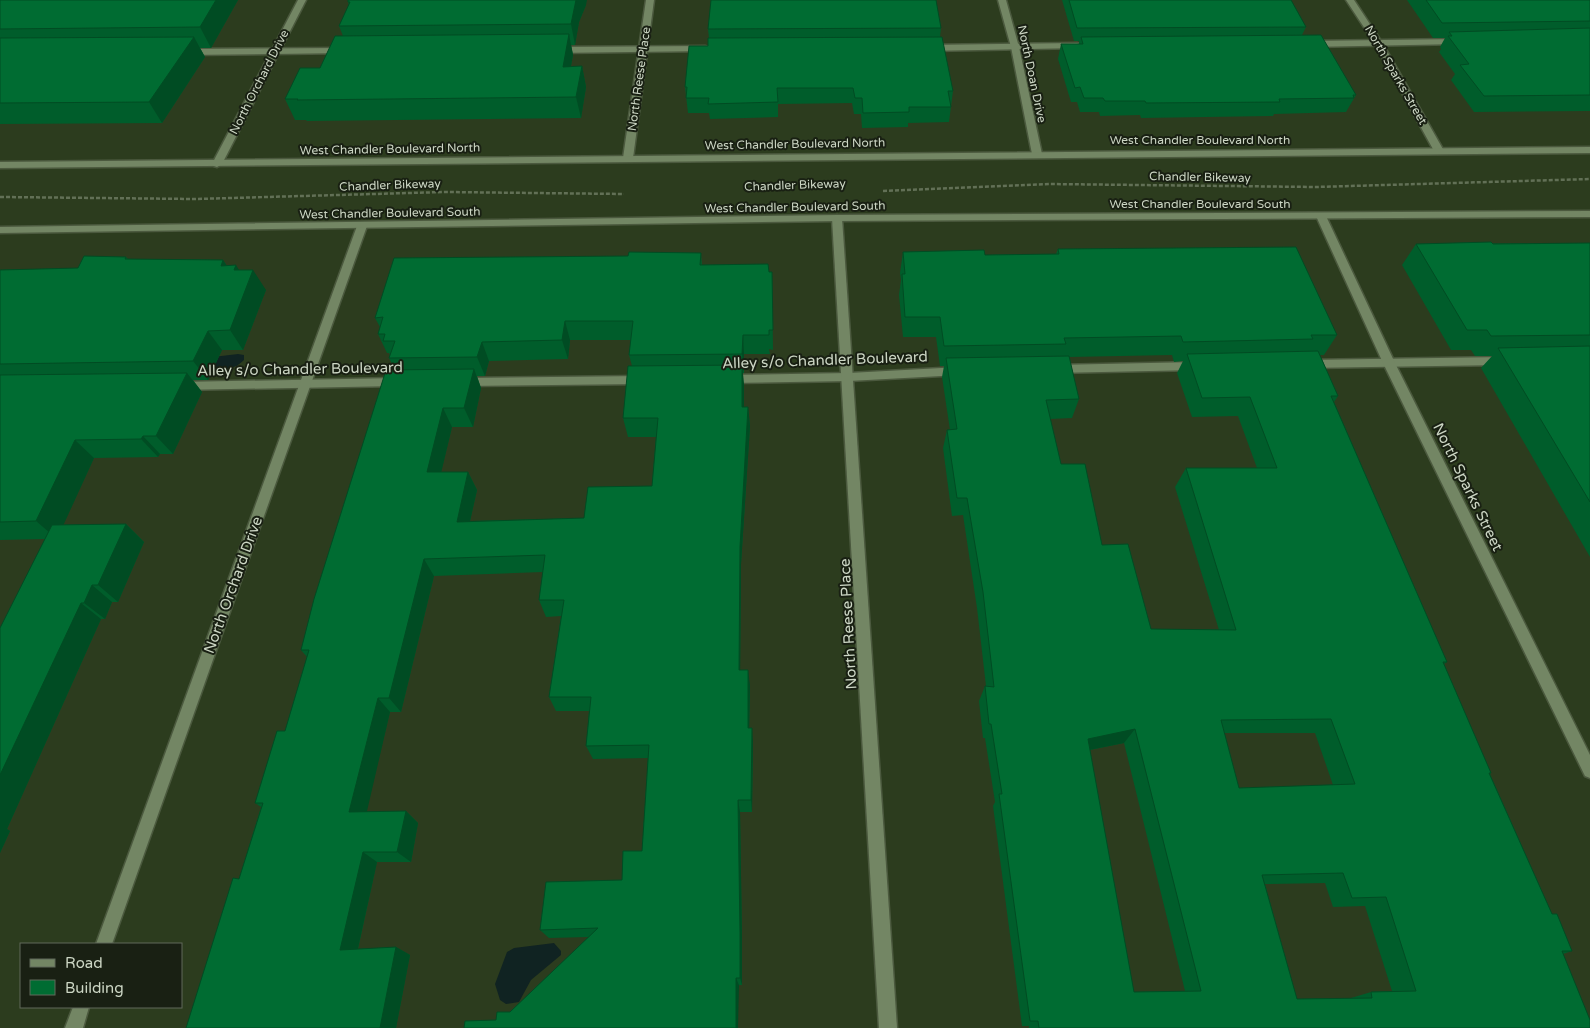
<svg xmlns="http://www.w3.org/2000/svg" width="1590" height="1028" font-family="'Varela Round',sans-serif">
<rect width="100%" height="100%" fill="#2c3c1e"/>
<g fill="#102322">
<path d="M238 354 244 355V360C234 371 217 371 203 370L213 357Z"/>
<polygon points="554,943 561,951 561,955 531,980 519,1002 506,1004 500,1000 495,984 507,952 514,948"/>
</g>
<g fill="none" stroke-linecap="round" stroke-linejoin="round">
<g stroke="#4b593e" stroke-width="3">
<g id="service">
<polygon points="1457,39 1461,42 1460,44 1310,47 1306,44 1310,41"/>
<polygon points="1077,43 1080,44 1080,48 927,51 923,48 927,45"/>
<polygon points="705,46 708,47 708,51 555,53 551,50 555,47"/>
<polygon points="345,48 349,51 348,53 185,55 181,52 185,49"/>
<polygon points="1502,357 1508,361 1502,365 1307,368 1301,364 1307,360"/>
<polygon points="1197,362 1203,366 1197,370 1055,373 1049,369 1055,365"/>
<polygon points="960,367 966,371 960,375 849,381 727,383 721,379 727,375 849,373"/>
<polygon points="642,376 648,380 642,384 462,386 456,382 462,378"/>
<polygon points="397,378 403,382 397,386 180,390 174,386 180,382"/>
</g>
</g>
<g stroke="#4b593e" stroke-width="3">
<g id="minor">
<polygon points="298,0 306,0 222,164 217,167 214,166 212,164"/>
<polygon points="646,0 654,0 633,158 628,161 623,158"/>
<polygon points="998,0 1006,0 1019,47 1042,154 1040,156 1034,156 1032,154 1011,47"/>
<polygon points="1346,0 1354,0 1383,44 1444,151 1442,153 1436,153 1434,151 1375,44"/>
<polygon points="1321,213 1326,216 1395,363 1590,755 1590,778 1585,776 1383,363 1316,216"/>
<polygon points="837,215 842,218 897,1028 879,1028 832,218"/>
<polygon points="362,223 367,226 112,944 96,944 357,226"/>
<polygon points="73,1007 89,1007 83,1028 65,1028"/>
</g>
</g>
<g stroke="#4b593e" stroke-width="3">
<g id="secondary">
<polygon points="1590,147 1590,153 0,168 0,162"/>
<polygon points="1590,211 1590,217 837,221 0,233 0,227 837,215"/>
</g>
</g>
<g stroke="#627056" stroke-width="2.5" stroke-dasharray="4 2" stroke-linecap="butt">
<polyline points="883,191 1049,184 1316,187 1590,179"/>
<polyline points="0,197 195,199 445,192 624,194"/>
</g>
<use href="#service" fill="#738664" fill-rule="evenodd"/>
<use href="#minor" fill="#738664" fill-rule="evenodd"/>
<use href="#secondary" fill="#738664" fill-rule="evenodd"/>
</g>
<g fill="#005d2b" fill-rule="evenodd">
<polygon points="0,0 238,0 211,48 200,48 205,57 162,123 0,124"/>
<polygon points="1062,0 1291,0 1306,27 1302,35 1356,95 1346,112 1274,114 1273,116 1141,118 1140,115 1100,116 1099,112 1080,112 1077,102 1071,102 1058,59 1061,44 1079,44 1079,41 1074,41"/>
<polygon points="1407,0 1590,0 1590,111 1474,112 1451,80 1455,74 1439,52 1441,49 1440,47 1445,38 1433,38"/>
<polygon points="348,2 586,5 579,22 575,45 571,45 573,55 571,66 582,66 586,87 581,118 307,121 306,120 295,120 285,99 320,68 343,36 339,26 349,5"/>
<polygon points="941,28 940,37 953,91 949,122 908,123 908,127 862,128 861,114 854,114 852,103 778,104 778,117 710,119 709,113 688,113 685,87 708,46 709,38 708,29"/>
<polygon points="1590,243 1590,557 1481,368 1492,356 1475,356 1471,350 1451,350 1402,265 1416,244"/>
<path d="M1058 249 1337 335 1324 355H1320L1338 396 1334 402 1447 662 1444 664 1491 773 1490 774 1552 914 1572 951 1563 954 1590 1028H1029V1026H1022L993 806 995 802 985 738H983L979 701 985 686H986L977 608 963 515 952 516 943 448 947 430H950L942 377 944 366H940L936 337H903L899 295 901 280 900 273 903 252 985 255 1056 254ZM1172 355 1174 362 1183 361 1177 373 1192 417 1238 416 1257 468H1186L1175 487 1219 630 1151 629 1102 545 1061 464 1050 419 1072 418 1079 399 1069 357ZM1224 733H1315L1333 785 1239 788ZM1124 743 1185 991 1134 992 1090 750ZM1325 883 1333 907 1365 906 1392 991 1371 992 1351 998 1297 999 1265 884Z"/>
<path d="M701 253 702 265 772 272 773 350 769 349 770 354H744V373H743L744 407H748L750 426 741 564 740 670 750 685 749 728 753 742 752 812H740L742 940V985H739L496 1020 510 1012 589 937 549 938 540 930 622 880 642 851 648 758 593 759 586 746 589 711H556L549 697 561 616 546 617 539 600 543 572 434 576 401 712H390L366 812 406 811 418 823 411 862H377L358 949 396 947 410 955 396 1028H186L239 879 261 807 255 803 285 731 307 657 301 650 395 370 389 358 390 355 389 353H387L378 334 380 327 375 318 628 256ZM570 340H631L629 355 632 366 623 418 628 437H656L652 486 584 518 470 521 477 490 468 472H441L452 427H473L481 388 477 376H485L489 361 568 359Z"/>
<polygon points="126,257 128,259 223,260 227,266 239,270 266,290 243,350 222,350 208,380 193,380 202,392 173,454 160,454 158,457 94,458 63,525 126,524 144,542 118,602 112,602 105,619 101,619 7,829 10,831 0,853 45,539 0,540 0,270 78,268"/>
</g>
<g fill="#004c23">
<polygon points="216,0 238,0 211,48 200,27"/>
<polygon points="576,0 587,0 586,5 579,22 575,45 571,24"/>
<polygon points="569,34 573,55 567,87 563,67"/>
<polygon points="194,37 205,57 162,123 149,102"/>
<polygon points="582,66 586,87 581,118 576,97"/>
<polygon points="223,260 236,280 221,266"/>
<polygon points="236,265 248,284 253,270 266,290 243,350 230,330 234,270"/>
<polygon points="565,321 570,340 568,359 562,340"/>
<polygon points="208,331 222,350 208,380 193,361"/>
<polygon points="743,335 744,354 744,373 742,354"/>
<polygon points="482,342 489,361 485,376 477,357"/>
<polygon points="742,365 744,384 744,426 742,407"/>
<polygon points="474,369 481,388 473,427 464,408"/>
<polygon points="187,373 202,392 173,454 156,436"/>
<polygon points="748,407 750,426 741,564 740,684 739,670 740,547"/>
<polygon points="443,408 452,427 437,490 427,472"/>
<polygon points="143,436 160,454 158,457 141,439"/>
<polygon points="75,440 94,458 57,539 36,521"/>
<polygon points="468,472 477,490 466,539 457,522"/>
<polygon points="126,524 144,542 118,602 98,585"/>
<polygon points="424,559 434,576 401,712 389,698"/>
<polygon points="92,585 112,602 105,619 84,603"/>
<polygon points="81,603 101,619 7,829 10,831 0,853 0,775"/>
<polygon points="748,670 750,685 749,742 748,728"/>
<polygon points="378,698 390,712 364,824 349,812"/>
<polygon points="752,728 753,742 752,812 751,800"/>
<polygon points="1135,729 1124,743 1079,752 1088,739"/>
<polygon points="738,800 740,812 742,940 742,985 740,978"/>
<polygon points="406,811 418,823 411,862 397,852"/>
<polygon points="363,852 377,862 356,957 340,950"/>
<polygon points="396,947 410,955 396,1028 380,1028"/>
<polygon points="736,978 739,985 738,1028 736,1028"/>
</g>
<g fill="#006c32" stroke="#004c23" fill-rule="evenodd">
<polygon points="0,0 216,0 200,27 0,29"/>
<polygon points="348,0 576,0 571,24 339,26 350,2 348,2"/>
<polygon points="711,0 936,0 941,28 708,29"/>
<polygon points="1069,0 1291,0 1306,27 1077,28"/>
<polygon points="1426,0 1590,0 1590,21 1442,23"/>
<polygon points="1590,28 1590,95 1484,96 1460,65 1469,64 1448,36 1452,36 1449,32"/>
<polygon points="569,34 563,67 582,66 576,97 297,100 298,99 285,99 300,68 320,68 335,36"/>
<polygon points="1321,35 1356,95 1353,95 1354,98 1279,99 1280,102 1146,103 1145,101 1105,101 1103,98 1084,98 1080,87 1075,88 1061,44 1083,44 1081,37"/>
<polygon points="194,37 149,102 0,103 0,38"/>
<polygon points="942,37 953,91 948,91 951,107 909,107 909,112 863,113 862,98 855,98 853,88 777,88 778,102 708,104 709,98 686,98 687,87 685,87 689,46 708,46 708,38"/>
<polygon points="1491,242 1493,244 1590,243 1590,335 1491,336 1487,330 1467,330 1416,244"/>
<polygon points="1296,247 1337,335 1311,335 1313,339 1183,342 1181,336 1064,338 1066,344 944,346 940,317 905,317 902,274 905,274 903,252 984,250 985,255 1059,254 1058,249"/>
<polygon points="629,252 701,253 700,265 768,264 769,272 772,272 773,330 769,330 769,335 743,335 742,354 629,355 633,321 565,321 562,340 482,342 477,357 389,358 395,341 383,341 385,334 378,334 383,317 375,318 394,258 628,256"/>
<polygon points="84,256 126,257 125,259 223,260 221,266 236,265 234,270 253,270 230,330 208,331 193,361 0,364 0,270 78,268"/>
<polygon points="1590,346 1590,502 1498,348"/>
<path d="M1318 351 1338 396H1331L1447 662H1443L1491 773H1489L1552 914H1557L1572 951H1562L1590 1020V1028H1039L1038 1021H1030L999 794H1002L991 724H989L985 686 994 687 983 592 967 498H957L947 430 957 429 946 358 1069 356 1079 399 1046 400 1061 464H1085L1102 545 1128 544 1151 629 1236 630 1186 468H1277L1250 397 1202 398 1187 354ZM1331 719 1355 784 1239 788 1221 720ZM1135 729 1201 991 1134 992 1088 739ZM1343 873 1352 898 1386 897 1416 991 1371 992 1372 998 1297 999 1262 875Z"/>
<polygon points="742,365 742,407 748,407 740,547 739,670 748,670 748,728 752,728 751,800 738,800 740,932 740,978 736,978 736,1028 464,1028 465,1021 496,1020 497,1012 510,1012 598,928 540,930 546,882 622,880 623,851 642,851 649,745 586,746 591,697 549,697 564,600 539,600 545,555 424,559 389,698 378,698 349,812 406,811 397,852 363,852 340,950 396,947 380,1028 186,1028 233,878 239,879 263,803 255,803 277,731 285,731 309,650 301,650 314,599 386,370 474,369 464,408 443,408 427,472 468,472 457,522 584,518 588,487 652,486 658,418 623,418 628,366"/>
<polygon points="187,373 156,436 143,436 141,439 75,440 36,521 0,522 0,375"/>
<polygon points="126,524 98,585 92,585 84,603 81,603 0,775 0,628 52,525"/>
</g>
<g text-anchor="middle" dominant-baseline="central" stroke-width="4" stroke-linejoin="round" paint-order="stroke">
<g font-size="12" fill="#ccd6c4" stroke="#192013">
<text transform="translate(1032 74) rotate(78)">North Doan Drive</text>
<text transform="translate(1396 75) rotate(60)">North Sparks Street</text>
<text transform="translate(639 79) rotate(-82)">North Reese Place</text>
<text transform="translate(259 82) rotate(-63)">North Orchard Drive</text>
<text x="1200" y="140">West Chandler Boulevard North</text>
<text transform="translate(795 144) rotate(-1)">West Chandler Boulevard North</text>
<text transform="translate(390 149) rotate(-1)">West Chandler Boulevard North</text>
<text transform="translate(1200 177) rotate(1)">Chandler Bikeway</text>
<text transform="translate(390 185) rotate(-2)">Chandler Bikeway</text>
<text transform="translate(795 185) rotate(-2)">Chandler Bikeway</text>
<text x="1200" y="204">West Chandler Boulevard South</text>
<text transform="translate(795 207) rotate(-1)">West Chandler Boulevard South</text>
<text transform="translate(390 213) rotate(-1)">West Chandler Boulevard South</text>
</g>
<g font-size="15" fill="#ccd6c4" stroke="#192013">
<text transform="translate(825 360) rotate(-2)">Alley s/o Chandler Boulevard</text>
<text transform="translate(300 369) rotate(-1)">Alley s/o Chandler Boulevard</text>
<text transform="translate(1468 487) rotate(64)">North Sparks Street</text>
<text transform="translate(233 585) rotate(-70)">North Orchard Drive</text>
<text transform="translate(848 624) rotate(-93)">North Reese Place</text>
</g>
</g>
<rect x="20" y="943" width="162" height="65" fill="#192013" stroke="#61695a"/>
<rect x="30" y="959" width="25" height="8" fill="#738664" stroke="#61695a"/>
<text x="65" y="968" font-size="15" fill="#ccd6c4">Road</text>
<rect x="30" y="980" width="25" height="15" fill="#006c32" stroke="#61695a"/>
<text x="65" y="993" font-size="15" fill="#ccd6c4">Building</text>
</svg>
